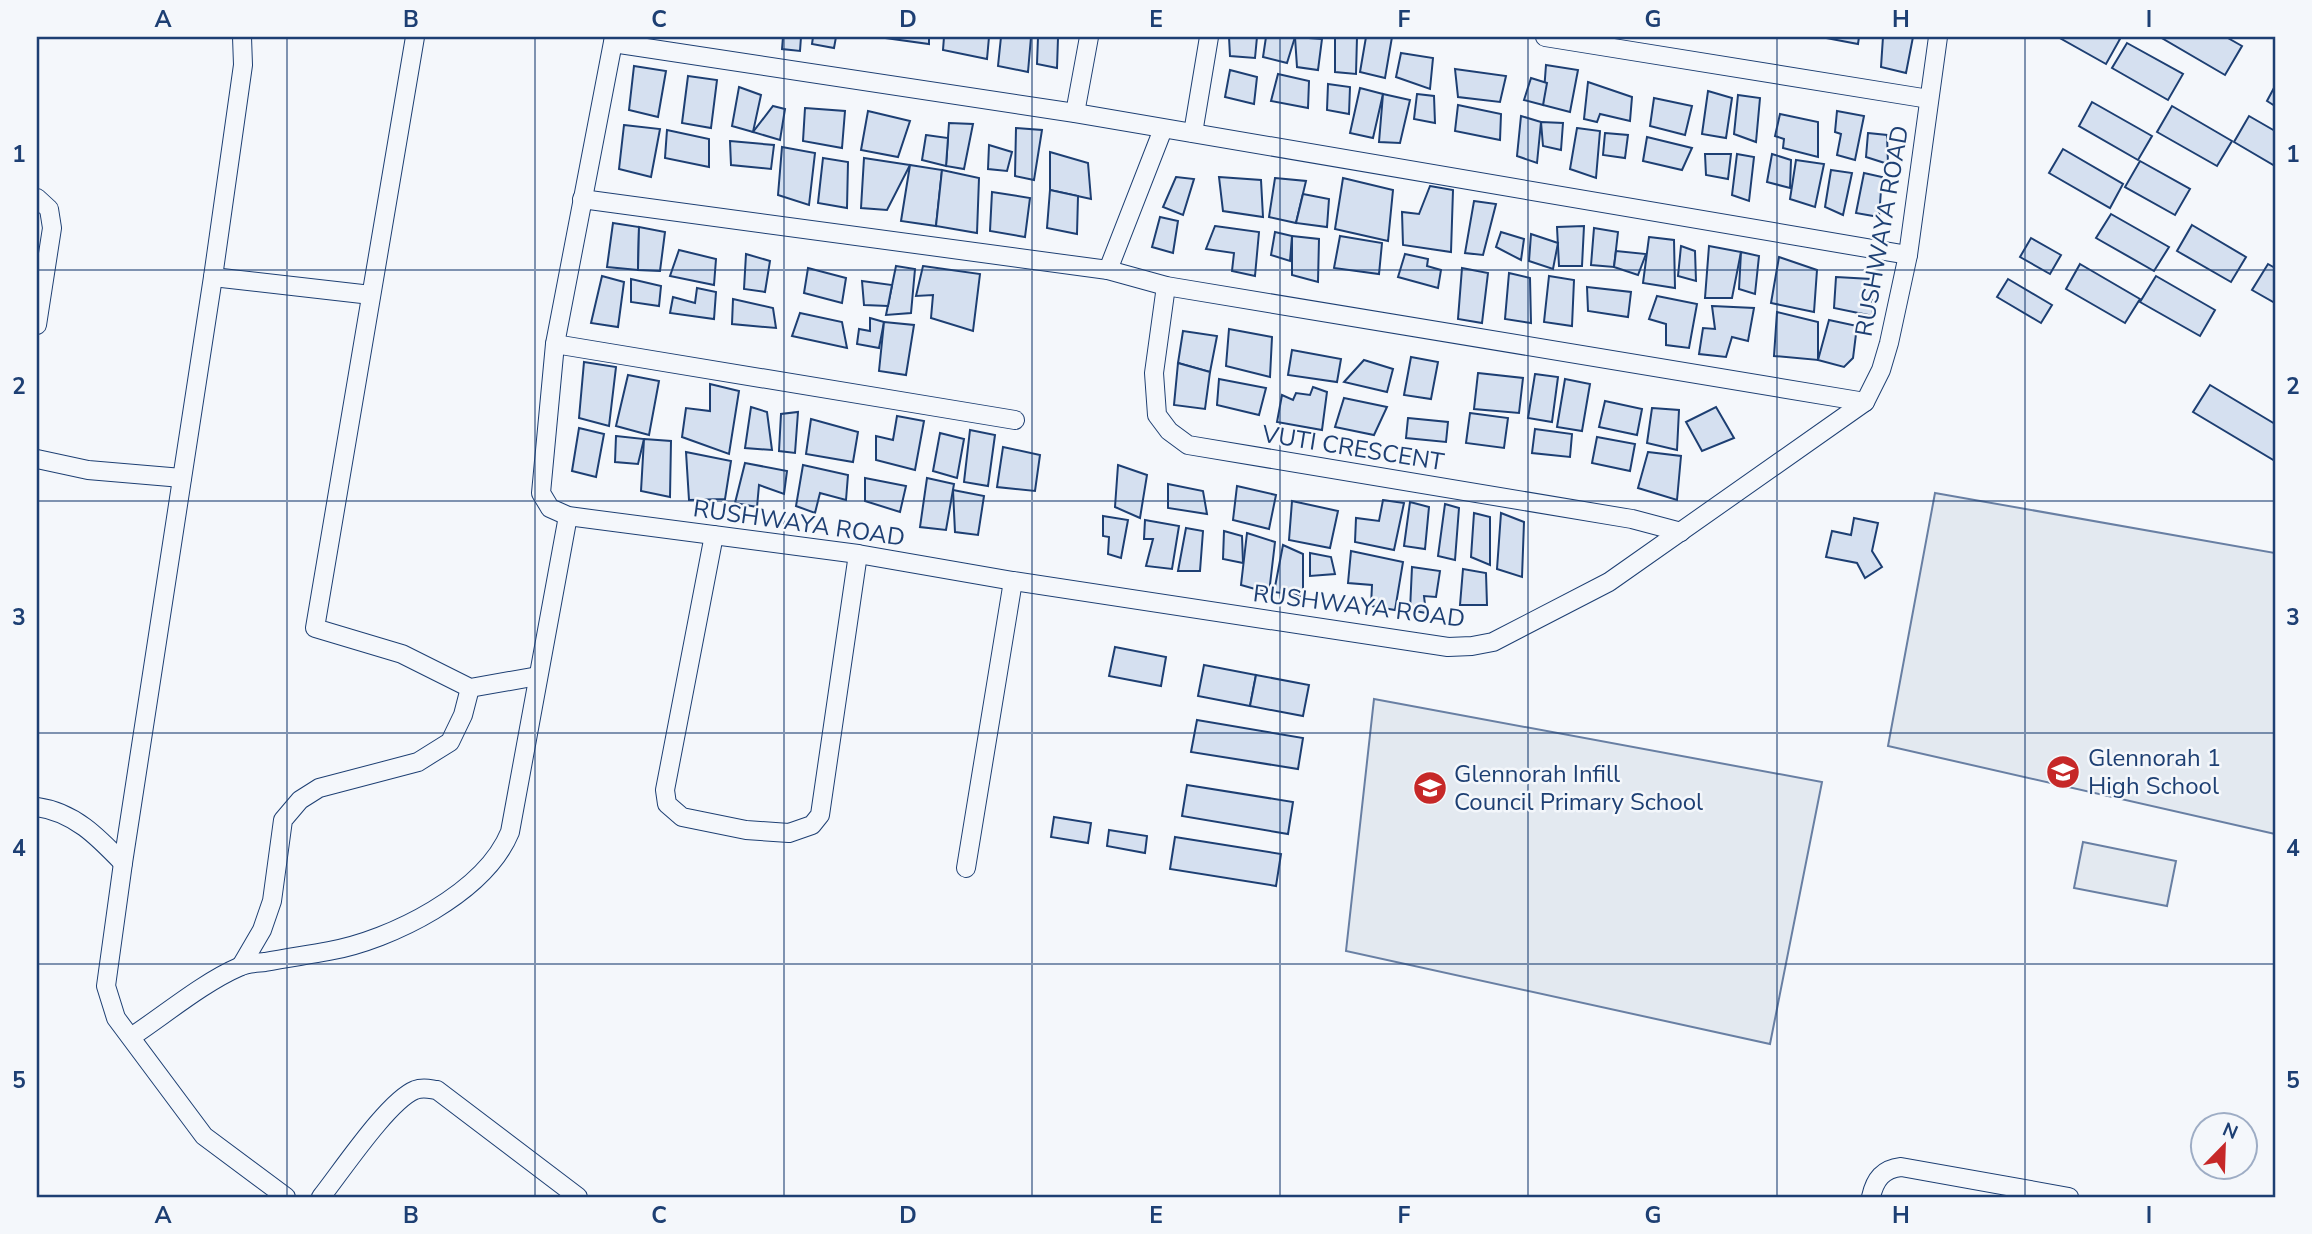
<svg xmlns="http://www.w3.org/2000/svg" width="2312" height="1234" font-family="'Nunito Sans',sans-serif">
<rect width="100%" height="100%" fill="#f4f7fb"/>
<g fill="#e3e9f0" stroke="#687fa3" stroke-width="2">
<polygon points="1935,493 2275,553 2275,834 1888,746"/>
<polygon points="1374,699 1822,782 1770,1044 1346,951"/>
<polygon points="2083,842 2176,861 2167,906 2074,888"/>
</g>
<g fill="#d5e0f0" stroke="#1d3f73" stroke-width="2">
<polygon points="783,37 801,37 800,51 782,49"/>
<polygon points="813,37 836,37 834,48 812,44"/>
<polygon points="878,37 929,37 929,44"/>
<polygon points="944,37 989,37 987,59 943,50"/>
<polygon points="1001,37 1031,37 1028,72 998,66"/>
<polygon points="1038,37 1058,38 1057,68 1037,64"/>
<polygon points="1229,37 1257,37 1255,58 1230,56"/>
<polygon points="1266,37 1295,37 1287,63 1263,57"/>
<polygon points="1295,37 1322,39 1318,70 1297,67"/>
<polygon points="1335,37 1357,37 1356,74 1335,72"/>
<polygon points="1366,37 1392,37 1385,78 1360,72"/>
<polygon points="1821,37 1859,37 1858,44"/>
<polygon points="1883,37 1913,37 1906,73 1881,67"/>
<polygon points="2058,37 2116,37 2120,39 2106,64"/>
<polygon points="2160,37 2226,37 2242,46 2225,75"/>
<polygon points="2127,43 2183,74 2168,100 2112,68"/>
<polygon points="1401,53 1433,58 1430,89 1396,77"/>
<polygon points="1546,65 1578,70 1570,112 1543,105"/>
<polygon points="634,66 666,71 658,117 629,110"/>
<polygon points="1455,69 1506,76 1500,102 1458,97"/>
<polygon points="1230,70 1257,77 1254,104 1225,97"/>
<polygon points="1278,74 1309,81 1308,108 1271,101"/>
<polygon points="688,76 717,80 711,128 682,123"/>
<polygon points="1531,78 1547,83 1543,105 1524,100"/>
<polygon points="1588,82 1632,97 1630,121 1600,114 1597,122 1584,119"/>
<polygon points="1328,84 1350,87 1349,114 1327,110"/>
<polygon points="2275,86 2275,106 2267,101"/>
<polygon points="739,87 761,95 753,132 732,126"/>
<polygon points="1360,88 1383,94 1373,138 1350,133"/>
<polygon points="1708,91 1732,98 1726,138 1702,134"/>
<polygon points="1383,94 1410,100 1400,143 1379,142"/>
<polygon points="1417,94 1434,96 1435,123 1414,119"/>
<polygon points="1738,95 1760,98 1756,142 1734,134"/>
<polygon points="1654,98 1692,106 1685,135 1650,126"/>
<polygon points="2092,102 2152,136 2138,160 2079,126"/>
<polygon points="1458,105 1501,114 1500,140 1455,131"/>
<polygon points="773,106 785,109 780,140 753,132"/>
<polygon points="2172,106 2232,141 2217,166 2157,132"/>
<polygon points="805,108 845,111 842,148 803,141"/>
<polygon points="868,111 910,121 898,157 861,150"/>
<polygon points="1837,111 1864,116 1855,160 1837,155 1841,134 1835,132"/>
<polygon points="1780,114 1818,122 1818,157 1783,148 1784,139 1775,136"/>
<polygon points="1521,116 1541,122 1537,163 1517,156"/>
<polygon points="2249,116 2275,131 2275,166 2234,142"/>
<polygon points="1541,122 1563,123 1561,150 1543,146"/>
<polygon points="949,123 973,124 964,169 946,166"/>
<polygon points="624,125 660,129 651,177 619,169"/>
<polygon points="1016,128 1042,130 1034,180 1015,176"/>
<polygon points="1577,128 1600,131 1596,178 1570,169"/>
<polygon points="667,130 709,139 709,167 665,158"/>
<polygon points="1605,133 1628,135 1625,158 1603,155"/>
<polygon points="1868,133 1887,135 1888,164 1866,157"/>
<polygon points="926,135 948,138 946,166 922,160"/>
<polygon points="1647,137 1692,148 1682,170 1643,161"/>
<polygon points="730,141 774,145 771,169 731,165"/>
<polygon points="989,145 1012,152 1007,171 988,169"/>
<polygon points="782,147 815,153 809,205 778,195"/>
<polygon points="2063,149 2123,184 2110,208 2049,173"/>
<polygon points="1050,152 1088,163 1091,199 1050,190"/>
<polygon points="1705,154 1731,154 1728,179 1706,175"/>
<polygon points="1737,154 1754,157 1749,201 1732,195"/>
<polygon points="1772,154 1791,160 1790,188 1767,182"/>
<polygon points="823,158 848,162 847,208 818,203"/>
<polygon points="864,158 910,165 887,210 861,208"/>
<polygon points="1796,160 1824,164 1815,207 1790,199"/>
<polygon points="2140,161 2190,189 2175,215 2125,187"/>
<polygon points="910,165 942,170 936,226 901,221"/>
<polygon points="942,170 979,178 977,233 936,226"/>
<polygon points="1831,170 1852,173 1843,215 1825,207"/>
<polygon points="1864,173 1882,177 1879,217 1856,213"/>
<polygon points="1176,177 1194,179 1183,215 1163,207"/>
<polygon points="1219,177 1261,180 1263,217 1223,211"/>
<polygon points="1275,178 1306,181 1296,223 1269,217"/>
<polygon points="1343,178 1393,190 1388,241 1335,229"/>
<polygon points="1430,186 1453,190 1451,252 1403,245 1402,212 1419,214"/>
<polygon points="1050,190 1078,196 1077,234 1047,228"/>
<polygon points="992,192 1030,198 1025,237 990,231"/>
<polygon points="1303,194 1329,199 1327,227 1296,223"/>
<polygon points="1474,201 1496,204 1483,255 1465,253"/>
<polygon points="2111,214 2169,247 2154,271 2096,238"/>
<polygon points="1160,217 1178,221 1173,253 1152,247"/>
<polygon points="613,223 639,227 638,270 607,267"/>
<polygon points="2192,225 2246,257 2231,282 2177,251"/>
<polygon points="1215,226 1259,232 1255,276 1232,271 1234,253 1206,249"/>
<polygon points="1584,226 1582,266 1559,266 1557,227"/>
<polygon points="639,227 665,232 660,271 638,270"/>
<polygon points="1594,228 1618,232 1614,267 1591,265"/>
<polygon points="1275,232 1292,236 1290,261 1271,255"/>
<polygon points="1501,232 1524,239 1521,260 1496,247"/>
<polygon points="1531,234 1558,243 1553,269 1529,261"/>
<polygon points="1292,236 1319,239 1318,282 1292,275"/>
<polygon points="1340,236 1382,243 1379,274 1334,268"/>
<polygon points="1649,237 1674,240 1675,288 1643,283"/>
<polygon points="2031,238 2061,255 2050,274 2020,257"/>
<polygon points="1681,246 1695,251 1696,281 1678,276"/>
<polygon points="1709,246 1741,252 1732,298 1705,298"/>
<polygon points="679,250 716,259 714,285 670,276"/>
<polygon points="1616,251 1646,254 1638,275 1614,267"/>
<polygon points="1741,252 1759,256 1755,294 1739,289"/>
<polygon points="746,254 770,261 765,292 744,289"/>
<polygon points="1405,254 1428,259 1427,266 1441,270 1438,288 1398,277"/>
<polygon points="1779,257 1817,270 1814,312 1771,303"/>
<polygon points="2080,264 2140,299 2125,323 2066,289"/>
<polygon points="2268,264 2275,268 2275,303 2252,290"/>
<polygon points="896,266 915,269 911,313 886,315"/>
<polygon points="923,266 980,274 973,331 931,318 933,295 916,296"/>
<polygon points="808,268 846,278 842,303 804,293"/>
<polygon points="1462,268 1488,273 1482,323 1458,319"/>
<polygon points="1509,273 1530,278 1531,323 1505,319"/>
<polygon points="602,276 624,282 618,327 591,323"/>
<polygon points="1549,276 1574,280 1572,326 1544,322"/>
<polygon points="2156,276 2215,310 2200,336 2140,302"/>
<polygon points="1836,277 1871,279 1873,316 1834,308"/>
<polygon points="631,279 661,286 659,306 631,302"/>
<polygon points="2008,279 2052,305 2041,323 1997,297"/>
<polygon points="862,281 892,285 888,306 864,305"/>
<polygon points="1587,287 1631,292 1628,317 1588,311"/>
<polygon points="697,288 716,292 714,319 670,313 673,297 695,303"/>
<polygon points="1657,296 1697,304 1689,348 1666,345 1666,324 1649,319"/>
<polygon points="733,299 773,308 776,328 732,324"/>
<polygon points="1712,306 1754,308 1748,341 1732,337 1726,357 1699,354 1703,328 1715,329"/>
<polygon points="1777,312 1818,322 1818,360 1774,356"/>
<polygon points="800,313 842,322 847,348 792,336"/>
<polygon points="870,318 884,322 879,348 857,344 859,329 870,331"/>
<polygon points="1829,320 1857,326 1853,358 1844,367 1818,360"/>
<polygon points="884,322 914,325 906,375 879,371"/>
<polygon points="1229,329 1272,337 1270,377 1226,366"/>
<polygon points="1183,331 1217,336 1210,372 1178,363"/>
<polygon points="1292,350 1341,359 1337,382 1288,375"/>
<polygon points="1411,357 1438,362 1431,399 1404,395"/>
<polygon points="1364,360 1393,369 1387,392 1344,382"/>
<polygon points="584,362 616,367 609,426 579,418"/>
<polygon points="1178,363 1210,372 1205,409 1174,405"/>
<polygon points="1478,373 1523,378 1519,413 1474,409"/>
<polygon points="1535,374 1558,377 1552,422 1528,418"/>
<polygon points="628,375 659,381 649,435 616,426"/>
<polygon points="1219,379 1266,388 1259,415 1217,405"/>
<polygon points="1565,379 1590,384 1582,431 1557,427"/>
<polygon points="710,384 739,391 729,454 682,437 686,408 710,411"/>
<polygon points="2210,385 2275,424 2275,461 2193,412"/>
<polygon points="1313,387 1327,392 1322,430 1277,422 1282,395 1293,400 1296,393 1310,395"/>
<polygon points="1344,398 1387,407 1374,435 1335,427"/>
<polygon points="1605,401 1642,409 1637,435 1599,427"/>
<polygon points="751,407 767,412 772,450 745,448"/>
<polygon points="1716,407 1734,438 1702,451 1686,422"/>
<polygon points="1652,408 1679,410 1677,450 1647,443"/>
<polygon points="798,412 795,453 779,451 781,414"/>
<polygon points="1470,413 1508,418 1504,448 1466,443"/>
<polygon points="897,416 924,421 915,470 876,460 876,436 893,440"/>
<polygon points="1408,418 1448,422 1446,442 1406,438"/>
<polygon points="811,419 858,432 853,462 806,454"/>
<polygon points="579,428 604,434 596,477 572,471"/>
<polygon points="1535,429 1572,434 1570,457 1532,453"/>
<polygon points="970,430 995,435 988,486 964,482"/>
<polygon points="940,433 964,439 957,478 933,471"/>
<polygon points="616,436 644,439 638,464 615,462"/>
<polygon points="1597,437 1635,444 1630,471 1592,463"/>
<polygon points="644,439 671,441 670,497 641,491"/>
<polygon points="1003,447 1040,455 1035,491 997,487"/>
<polygon points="686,452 731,461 725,499 689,500"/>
<polygon points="1648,452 1681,456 1677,500 1638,488"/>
<polygon points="745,463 787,471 784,494 759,485 757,507 735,503"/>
<polygon points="803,465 848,475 846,500 820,493 815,513 796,506"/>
<polygon points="1118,465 1147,475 1140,518 1115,507"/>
<polygon points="865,478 906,486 900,512 865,501"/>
<polygon points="927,478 954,484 946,530 920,527"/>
<polygon points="1168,484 1203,491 1207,514 1168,508"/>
<polygon points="1237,486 1276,495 1269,529 1233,520"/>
<polygon points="953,490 984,496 978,535 955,532"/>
<polygon points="1383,500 1404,503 1394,550 1355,542 1356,518 1379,521"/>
<polygon points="1292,501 1338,511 1330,548 1289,540"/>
<polygon points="1410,502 1429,507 1425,549 1404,546"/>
<polygon points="1445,504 1459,508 1455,560 1438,556"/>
<polygon points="1474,513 1490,517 1490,565 1471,557"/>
<polygon points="1501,513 1524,522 1522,577 1497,569"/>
<polygon points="1103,516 1128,520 1121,558 1108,554 1109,537 1103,536"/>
<polygon points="1854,518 1878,523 1872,551 1882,567 1865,578 1857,563 1826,557 1832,531 1851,535"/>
<polygon points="1145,520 1179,526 1172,569 1146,566 1153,539 1144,539"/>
<polygon points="1186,528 1203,531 1200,571 1178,571"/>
<polygon points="1224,531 1242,536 1243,563 1223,559"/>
<polygon points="1247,533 1275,542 1269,593 1241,585"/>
<polygon points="1283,545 1303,554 1303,596 1274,592"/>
<polygon points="1351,551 1403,562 1395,610 1371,606 1372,585 1348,583"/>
<polygon points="1310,553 1331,557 1335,574 1310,576"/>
<polygon points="1412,567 1440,571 1436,597 1424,596 1426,613 1410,610"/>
<polygon points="1463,569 1486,573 1487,605 1460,605"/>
<polygon points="1115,647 1166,657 1161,686 1109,676"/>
<polygon points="1204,665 1256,675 1250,706 1198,696"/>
<polygon points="1256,675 1309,685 1303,716 1250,706"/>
<polygon points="1197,720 1303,738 1298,769 1191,752"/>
<polygon points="1187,785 1293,802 1288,834 1182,816"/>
<polygon points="1054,817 1091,823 1088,843 1051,837"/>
<polygon points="1109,830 1147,836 1145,853 1107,846"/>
<polygon points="1175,837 1281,854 1276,886 1170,869"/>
</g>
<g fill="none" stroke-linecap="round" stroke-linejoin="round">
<g stroke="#1d3f73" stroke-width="20">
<g id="street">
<polyline points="242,37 243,65 213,277 123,863 106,986 116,1018 204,1136 286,1197"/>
<polyline points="415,37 315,628 402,654 470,688 538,676"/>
<polyline points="614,37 555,344 541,493 550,508 568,516 858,554 1013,581 1448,647 1472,646 1493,642 1609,582 1865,402 1881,370 1889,343 1908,255 1938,37"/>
<polyline points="1545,37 1929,99"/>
<polyline points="613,43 1075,113 1908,255"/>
<polyline points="1075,113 1089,37"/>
<polyline points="1193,133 1209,37"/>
<polyline points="37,198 49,209 52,228 37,325"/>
<polyline points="582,199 1108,270 1166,286 1865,402"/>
<polyline points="1108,270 1163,129"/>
<polyline points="213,277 371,295"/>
<polyline points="1166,286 1154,373 1157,415 1169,431 1188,445 1632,519 1681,532"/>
<polyline points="555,344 1015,420"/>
<polyline points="37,459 88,470 182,478"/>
<polyline points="714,535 665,790 667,804 682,817 746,830 789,833 812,825 820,815 858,554"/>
<path d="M37 807C74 812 98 837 123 863"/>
<polyline points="966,868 1013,581"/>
<polyline points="241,966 262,930 272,901 283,820 300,800 319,788 418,762 450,742 463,715 470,688"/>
<path d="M131 1037C163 1016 204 982 239 967 247 963 257 963 265 962 286 958 307 955 329 951 391 940 485 893 510 832L568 516"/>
<path d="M321 1197C341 1172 388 1101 415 1090 423 1087 429 1089 437 1090L578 1197"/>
<path d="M1871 1197C1875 1179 1883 1169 1901 1167L2069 1197"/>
</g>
</g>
<use href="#street" stroke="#f4f7fb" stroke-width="18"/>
</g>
<path fill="none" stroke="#1d3f73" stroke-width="2" stroke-opacity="0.55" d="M287 37V1197M535 37V1197M784 37V1197M1032 37V1197M1280 37V1197M1528 37V1197M1777 37V1197M2025 37V1197M37 270H2275M37 501H2275M37 733H2275M37 964H2275"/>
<defs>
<g id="school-disc" transform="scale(1.75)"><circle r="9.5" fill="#c62828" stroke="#f4f7fb"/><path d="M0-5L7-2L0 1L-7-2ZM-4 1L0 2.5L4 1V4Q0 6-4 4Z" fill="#fff"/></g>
</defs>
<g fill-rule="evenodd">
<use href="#school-disc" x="2063" y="772"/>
<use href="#school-disc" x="1430" y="788"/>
</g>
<g text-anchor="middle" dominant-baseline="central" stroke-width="5" stroke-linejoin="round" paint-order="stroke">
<g font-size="24" fill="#1d3f73" stroke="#f4f7fb">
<text transform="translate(1882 231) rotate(-80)">RUSHWAYA ROAD</text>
<text transform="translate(1353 448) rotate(9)">VUTI CRESCENT</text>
<text transform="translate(799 523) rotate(8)">RUSHWAYA ROAD</text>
<text transform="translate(1359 606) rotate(7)">RUSHWAYA ROAD</text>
</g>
<g font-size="24" fill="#1d3f73" stroke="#f4f7fb" text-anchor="start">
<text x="2088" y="758">Glennorah 1<tspan x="2088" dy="28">High School</tspan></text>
<text x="1454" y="774">Glennorah Infill<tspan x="1454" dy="28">Council Primary School</tspan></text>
</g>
</g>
<rect width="2312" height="1234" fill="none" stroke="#f4f7fb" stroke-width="77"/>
<g transform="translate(2224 1146) rotate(23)"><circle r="33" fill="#f4f7fb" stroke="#9eadc5" stroke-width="2"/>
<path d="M0-5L12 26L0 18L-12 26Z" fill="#c62828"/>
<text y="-10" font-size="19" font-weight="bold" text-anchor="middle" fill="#1d3f73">N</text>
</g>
<rect x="38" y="38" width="2236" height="1158" fill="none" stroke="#1d3f73" stroke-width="2.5"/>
<g font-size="23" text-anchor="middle" font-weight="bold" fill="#1d3f73">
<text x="163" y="27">A</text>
<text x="411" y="27">B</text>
<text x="659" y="27">C</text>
<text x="908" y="27">D</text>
<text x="1156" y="27">E</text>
<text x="1404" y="27">F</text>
<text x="1653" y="27">G</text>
<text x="1901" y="27">H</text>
<text x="2149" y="27">I</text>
<text x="19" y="162">1</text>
<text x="2293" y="162">1</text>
<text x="19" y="394">2</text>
<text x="2293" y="394">2</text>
<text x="19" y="625">3</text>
<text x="2293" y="625">3</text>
<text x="19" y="856">4</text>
<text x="2293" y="856">4</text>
<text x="19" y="1088">5</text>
<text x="2293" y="1088">5</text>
<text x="163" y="1223">A</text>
<text x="411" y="1223">B</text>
<text x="659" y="1223">C</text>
<text x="908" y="1223">D</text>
<text x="1156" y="1223">E</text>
<text x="1404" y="1223">F</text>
<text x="1653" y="1223">G</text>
<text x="1901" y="1223">H</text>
<text x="2149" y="1223">I</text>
</g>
</svg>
